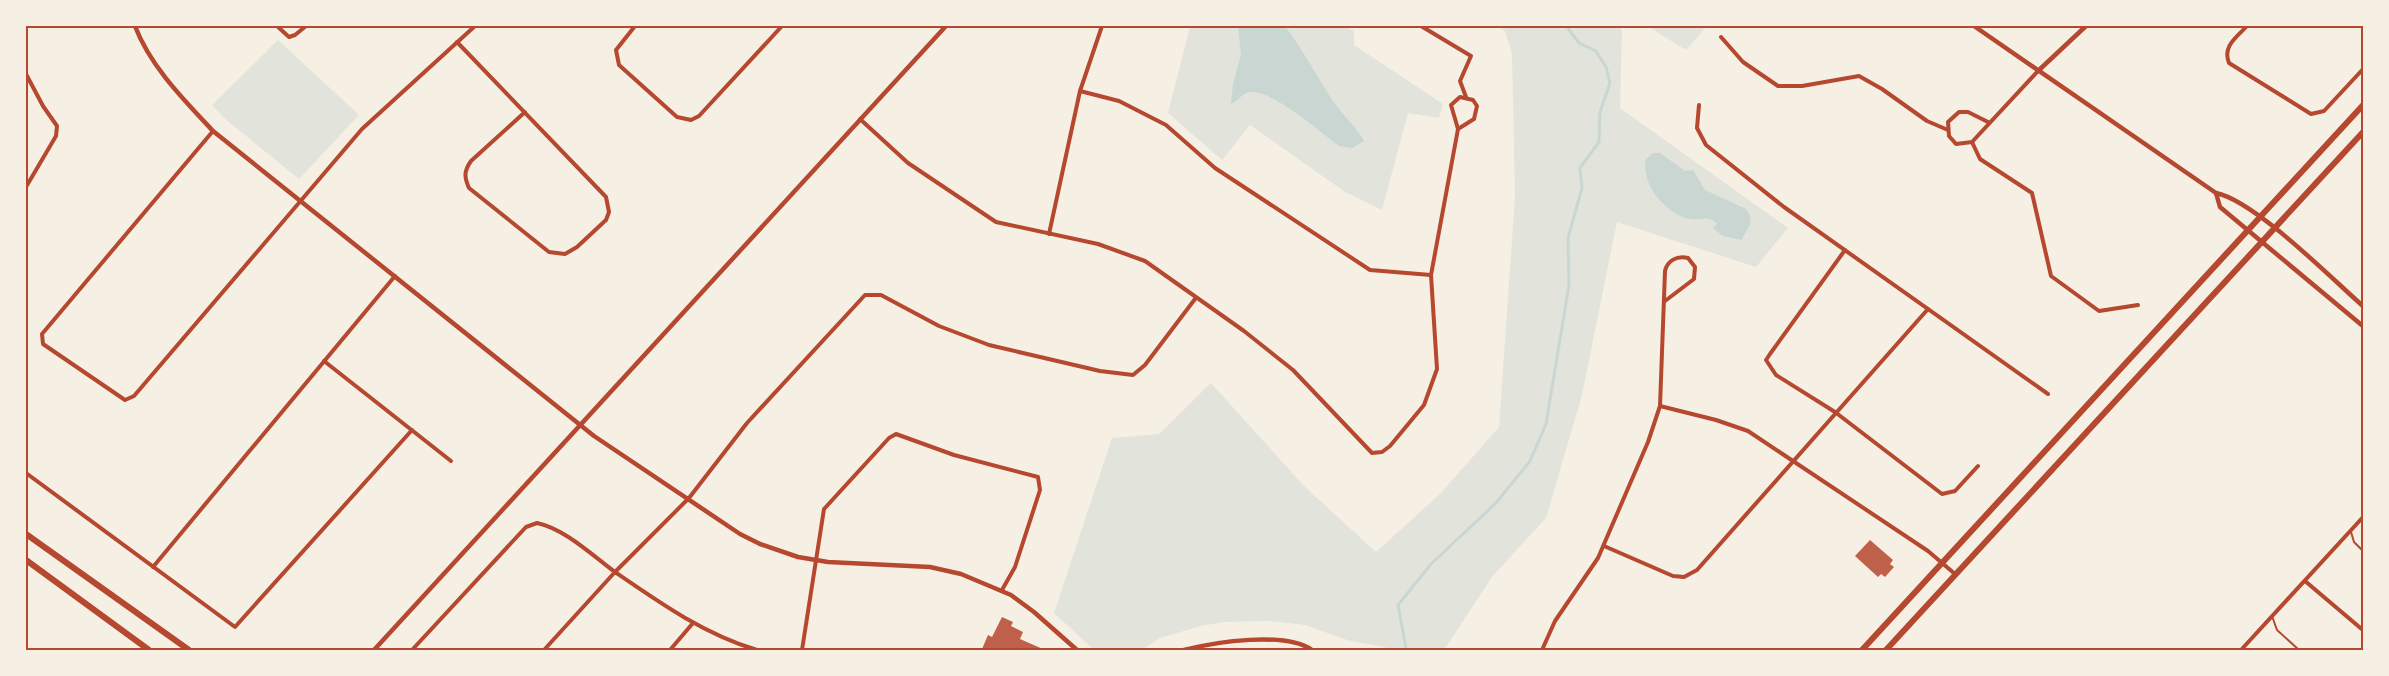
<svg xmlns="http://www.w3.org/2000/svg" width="2389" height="676" font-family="'Fira Sans Condensed',sans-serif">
<rect width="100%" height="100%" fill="#f6efe4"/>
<g fill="#e2e4dc">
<polygon points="1190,26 1345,26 1354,31 1354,45 1443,104 1439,118 1408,113 1382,210 1345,192 1250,125 1222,160 1168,113"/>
<polygon points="1497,26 1620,26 1622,30 1620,108 1788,228 1756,267 1617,222 1582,395 1546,518 1492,577 1444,650 1398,650 1347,640 1305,625 1270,621 1224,622 1201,626 1160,638 1142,650 1094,650 1054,613 1112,438 1159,434 1211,383 1305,487 1376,552 1440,494 1499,427 1515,197 1512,54 1505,31"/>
<polygon points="1647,26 1707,26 1686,50"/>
<polygon points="278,40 359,115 299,179 224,118 212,105"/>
</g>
<g fill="#c9d6d2">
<path d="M1238 26H1285C1303 50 1316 75 1333 101 1342 115 1356 126 1364 141L1352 148 1339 146C1320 132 1274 91 1251 92 1242 92 1239 101 1231 104L1233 84 1241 55Z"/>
<path d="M1653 153H1660L1685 171 1693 170 1705 190 1746 209C1756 222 1747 228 1742 240L1723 236 1713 228 1717 224C1708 214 1701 221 1690 219 1666 215 1640 183 1646 159Z"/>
</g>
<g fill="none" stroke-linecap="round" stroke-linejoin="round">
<polyline stroke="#c9d6d2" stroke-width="3" points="1406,648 1398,605 1431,564 1496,503 1530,461 1546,424 1569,285 1568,238 1582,188 1580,168 1599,142 1600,112 1610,83 1606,67 1596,51 1579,43 1566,26"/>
</g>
<g fill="#bf614a">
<polygon points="1870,540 1893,560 1890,564 1894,567 1885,577 1881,574 1878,577 1855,556"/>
<polygon points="1002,617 1013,622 1011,626 1023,632 1020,639 1045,650 982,649 988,635 992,637"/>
</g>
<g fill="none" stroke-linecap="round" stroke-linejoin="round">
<g stroke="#b5482f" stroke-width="2">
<polyline points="2351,532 2354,542 2364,552"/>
<polyline points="2272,616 2277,630 2299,650"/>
</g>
<g stroke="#b5482f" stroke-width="4">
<polyline points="277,26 289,37 295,35 306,26"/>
<polyline points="635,26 616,50 619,65 677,117 691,120 699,116 782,26"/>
<polyline points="1421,26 1471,56 1460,81 1466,97"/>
<path d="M2247 26C2237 37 2222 46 2229 63L2311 114 2324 111 2364 68"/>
<polyline points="1721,37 1743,62 1778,86 1802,86 1859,76 1882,89 1927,121 1948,130"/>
<path d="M457 42 606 197 609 212 606 220 577 247 565 254 549 252 469 188C464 177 464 171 471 161L525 112"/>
<polyline points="26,74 43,106 57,126 56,136 26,187"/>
<polyline points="1080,91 1119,101 1166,125 1215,168 1370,270 1431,275"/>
<polyline points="1699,105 1697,128 1706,145 1784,207 2048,394"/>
<polyline points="860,119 908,163 996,222 1098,244 1145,261 1244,331 1293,370 1372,453 1382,452 1390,446 1424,405 1437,369 1431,275 1458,129 1451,105 1460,97 1473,100 1477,106 1474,119 1458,129"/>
<polyline points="1988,122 1968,112 1959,112 1948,122 1949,136 1956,144 1972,142 2038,71"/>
<polyline points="213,131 42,334 43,344 125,400 134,396 362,129 475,26"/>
<polyline points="1972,142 1980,159 2032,193 2051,276 2099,311 2138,305"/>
<polyline points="1049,234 1080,91 1102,26"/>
<polyline points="1845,250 1770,354 1766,360 1776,375 1835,412 1942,494 1955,491 1978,466"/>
<polyline points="324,361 451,461"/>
<polyline points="1660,406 1716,420 1748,431 1928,551 1955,574"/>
<polyline points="26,473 235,627 412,430"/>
<polyline points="1604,546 1673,576 1684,577 1697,570 1928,309"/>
<polyline points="153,567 395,276"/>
<polyline points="2305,581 2364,631"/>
<path d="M412 650 526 527 537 523C565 529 592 555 615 572 660 603 704 634 757 650"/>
<polyline points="544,650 615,572 689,498 747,423 865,295 881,295 939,326 989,345 1100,371 1133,375 1145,365 1195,299"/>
<polyline points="670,650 693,623"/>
<polyline points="802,650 824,509 889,438 896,434 954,455 1038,477 1040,490 1015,567 1002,590"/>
<path d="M1542 650 1555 621 1598 558 1648 442 1660 406 1665 271C1667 261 1677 255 1688 258L1695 267 1694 279 1665 301"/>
<polyline points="2241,650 2364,516"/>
</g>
<g stroke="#b5482f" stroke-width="4.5">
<path d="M135 26C150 66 184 100 213 131L594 436 740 534 760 544 798 557 828 562 930 567 961 574 1011 595 1034 612 1077 650"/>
<path d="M1974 26 2216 193C2255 201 2331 278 2364 307"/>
<polyline points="2038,71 2086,26"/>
<polyline points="2216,193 2220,207 2364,327"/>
<polyline points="374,650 946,26"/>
<path d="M1184 650C1215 642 1285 631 1312 650"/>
</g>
<g stroke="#b5482f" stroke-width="6">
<polyline points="26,534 189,650"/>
<polyline points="26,560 149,650"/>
<polyline points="1862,650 2364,104"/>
<polyline points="1886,650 2364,131"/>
</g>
</g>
<rect width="2389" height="676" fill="none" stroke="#f6efe4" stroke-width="54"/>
<rect x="27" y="27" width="2335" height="622" fill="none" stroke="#b5482f" stroke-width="2"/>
</svg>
